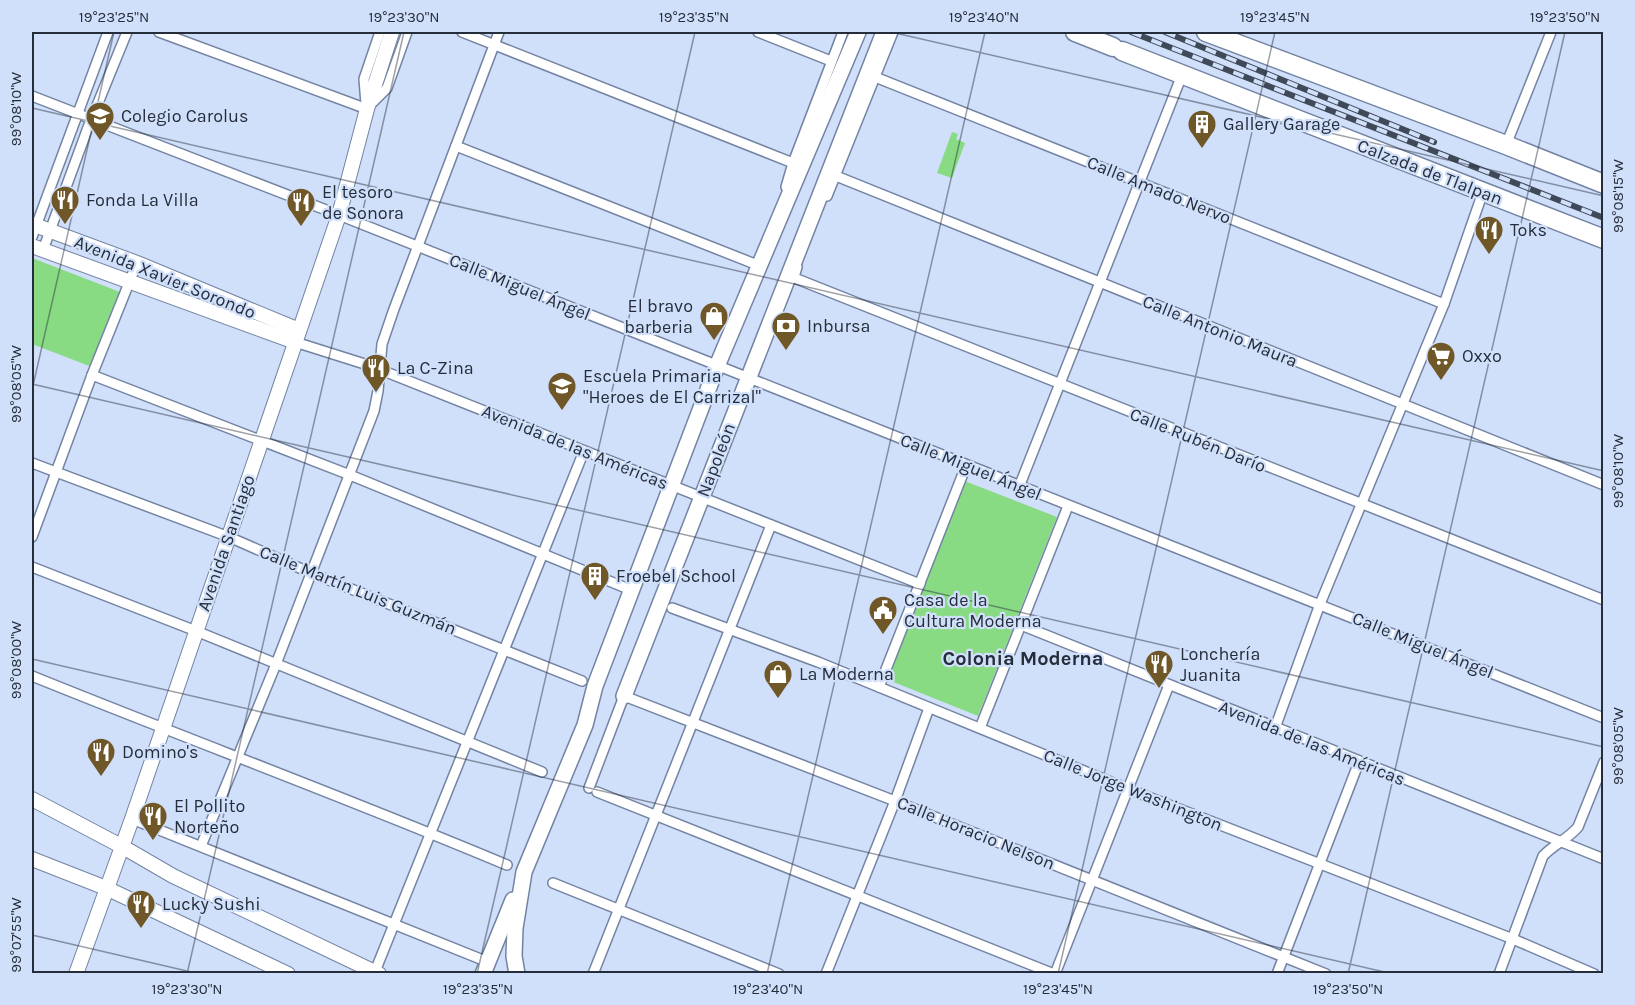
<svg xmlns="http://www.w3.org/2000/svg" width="1635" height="1005" font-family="Karla,sans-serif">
<rect width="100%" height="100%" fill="#d0dffa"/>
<g fill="#89db83">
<polygon points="952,132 958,134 956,139 965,143 952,178 937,173"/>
<polygon points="32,258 120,292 92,367 32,344"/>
<polygon points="962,480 1057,517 978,716 886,679"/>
</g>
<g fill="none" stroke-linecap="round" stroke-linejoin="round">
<g stroke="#7384a2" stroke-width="12">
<g id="street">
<polyline points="159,32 367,109"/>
<polyline points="462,32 793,163"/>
<polyline points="758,32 831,61"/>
<polyline points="875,77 1444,304"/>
<polyline points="32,96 339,215 1604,718"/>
<polyline points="366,104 364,79 380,32"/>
<polyline points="370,105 387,88 407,32"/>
<polyline points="1506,145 1551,32"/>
<polyline points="456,146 760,266"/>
<polyline points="836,176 1604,485"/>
<polyline points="786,187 793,163 843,32"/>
<polyline points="827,196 893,32"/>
<polyline points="32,237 108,32"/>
<polyline points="43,250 87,130 127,32"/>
<polyline points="797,267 794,277 797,279 1604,600"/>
<polyline points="295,342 371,366 920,584"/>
<polyline points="92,375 350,475 631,590"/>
<polyline points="32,463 229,537 311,573 582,681"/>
<polyline points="1019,487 1182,75"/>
<polyline points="32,537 92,375 137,263"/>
<polyline points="32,567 196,631 542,772"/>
<polyline points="672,608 818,662 1128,789 1513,939 1594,974"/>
<polyline points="1021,625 1604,859"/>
<path d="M32 676C190 740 350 799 507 865"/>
<polyline points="879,687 966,466"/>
<polyline points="980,728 1068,506"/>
<polyline points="1275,728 1320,604 1444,304 1483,192"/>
<polyline points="589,788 624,696 895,801 1326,974"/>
<polyline points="597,792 1054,974"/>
<polyline points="132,819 488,962"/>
<polyline points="201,846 276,664 374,411 378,391 382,344 394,309 499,32"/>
<polyline points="553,883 779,974"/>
<polyline points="374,974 584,451"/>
<polyline points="593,974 771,525"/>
<polyline points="826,974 895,801 929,708"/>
<polyline points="1055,974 1169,685"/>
<polyline points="1277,974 1359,762"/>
<path d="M1499 974 1543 856C1553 845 1568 839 1578 827L1604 762"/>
</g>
</g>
<g stroke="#7384a2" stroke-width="16">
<g id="secondary">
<polyline points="32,224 137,263 299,330"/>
<polyline points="32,246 295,342"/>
<polyline points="32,799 123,847 173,876 379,974"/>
<polyline points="32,859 106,888 288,974"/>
<polyline points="76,974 132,819 339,215 367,109 392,32"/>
</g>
</g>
<g stroke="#7384a2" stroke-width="18">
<g id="primary">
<polyline points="624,696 884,32"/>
<polyline points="483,974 513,900"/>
<polyline points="517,974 514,956 515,928 524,872 585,725 595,686 717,366 858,32"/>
</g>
</g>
<g stroke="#7384a2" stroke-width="21">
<g id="highway">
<polyline points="1075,32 1113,47"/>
<polyline points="1206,32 1506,145 1604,184"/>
<polyline points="1122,51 1604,239"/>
</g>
</g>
<use href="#street" stroke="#fff" stroke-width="9"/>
<use href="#secondary" stroke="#fff" stroke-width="14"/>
<use href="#primary" stroke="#fff" stroke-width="15"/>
<use href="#highway" stroke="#fff" stroke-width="18"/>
<g stroke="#404958" stroke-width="6">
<g id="rail">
<polyline points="1131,32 1604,218"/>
<polyline points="1165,32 1434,142"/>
</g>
</g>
<use href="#rail" stroke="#d0dffa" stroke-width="4" stroke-dasharray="11" stroke-linecap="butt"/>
</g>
<path fill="none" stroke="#262d3a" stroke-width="1.5" stroke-opacity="0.45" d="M891 32 1604 196M32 108 1604 471M32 384 1604 747M32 390 114 32M32 659 1393 974M32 935 200 974M187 974 404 32M477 974 695 32M767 974 985 32M1058 974 1275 32M1348 974 1565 32"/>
<defs>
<g id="school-pin" transform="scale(1.5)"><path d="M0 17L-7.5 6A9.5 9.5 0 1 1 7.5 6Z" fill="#6f5728" stroke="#d0dffa"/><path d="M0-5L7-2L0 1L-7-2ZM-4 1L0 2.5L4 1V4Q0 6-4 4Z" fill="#fff"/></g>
<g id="building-pin" transform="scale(1.5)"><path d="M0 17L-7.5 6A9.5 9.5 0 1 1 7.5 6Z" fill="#6f5728" stroke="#d0dffa"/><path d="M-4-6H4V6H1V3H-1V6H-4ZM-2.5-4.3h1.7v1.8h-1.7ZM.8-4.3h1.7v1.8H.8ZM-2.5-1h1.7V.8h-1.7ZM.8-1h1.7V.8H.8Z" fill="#fff"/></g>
<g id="restaurant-pin" transform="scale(1.5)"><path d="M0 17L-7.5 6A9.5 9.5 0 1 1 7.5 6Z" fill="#6f5728" stroke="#d0dffa"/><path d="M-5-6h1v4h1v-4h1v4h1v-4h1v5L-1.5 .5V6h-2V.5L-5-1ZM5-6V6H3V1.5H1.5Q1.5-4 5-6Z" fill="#fff"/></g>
<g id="shop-pin" transform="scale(1.5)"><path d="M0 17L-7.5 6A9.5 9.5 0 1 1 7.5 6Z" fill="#6f5728" stroke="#d0dffa"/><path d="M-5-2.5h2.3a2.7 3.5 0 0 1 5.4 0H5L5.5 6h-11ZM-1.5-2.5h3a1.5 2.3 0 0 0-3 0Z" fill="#fff"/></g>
<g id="bank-pin" transform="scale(1.5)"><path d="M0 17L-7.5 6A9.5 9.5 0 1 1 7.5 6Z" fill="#6f5728" stroke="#d0dffa"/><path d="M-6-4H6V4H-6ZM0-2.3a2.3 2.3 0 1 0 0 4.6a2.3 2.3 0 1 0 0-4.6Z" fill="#fff"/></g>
<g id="supermarket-pin" transform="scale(1.5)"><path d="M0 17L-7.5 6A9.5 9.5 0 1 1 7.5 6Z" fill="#6f5728" stroke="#d0dffa"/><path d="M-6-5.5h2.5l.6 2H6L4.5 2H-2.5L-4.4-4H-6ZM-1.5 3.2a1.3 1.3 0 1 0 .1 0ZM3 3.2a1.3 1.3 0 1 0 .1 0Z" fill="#fff"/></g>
<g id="civic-pin" transform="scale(1.5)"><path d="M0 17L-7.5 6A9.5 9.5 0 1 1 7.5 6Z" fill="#6f5728" stroke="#d0dffa"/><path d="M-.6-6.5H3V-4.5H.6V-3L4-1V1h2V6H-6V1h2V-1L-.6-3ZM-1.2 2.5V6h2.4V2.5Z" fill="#fff"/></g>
</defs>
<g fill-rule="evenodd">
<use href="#school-pin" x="100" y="116"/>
<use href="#building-pin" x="1202" y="124"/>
<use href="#restaurant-pin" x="65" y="200"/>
<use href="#restaurant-pin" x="301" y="202"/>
<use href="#restaurant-pin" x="1489" y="230"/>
<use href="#shop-pin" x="714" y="316"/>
<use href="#bank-pin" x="786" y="326"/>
<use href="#supermarket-pin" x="1441" y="356"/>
<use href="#restaurant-pin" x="376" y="368"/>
<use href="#school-pin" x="562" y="386"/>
<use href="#building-pin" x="595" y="576"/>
<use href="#civic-pin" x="883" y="610"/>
<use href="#restaurant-pin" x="1159" y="664"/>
<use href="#shop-pin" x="778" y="674"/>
<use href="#restaurant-pin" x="101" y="752"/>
<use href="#restaurant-pin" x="153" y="816"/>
<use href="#restaurant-pin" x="141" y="904"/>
</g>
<g text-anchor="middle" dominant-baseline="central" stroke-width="4.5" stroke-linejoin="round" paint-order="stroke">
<g font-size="18" fill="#262d3a" stroke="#d0dffa" text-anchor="start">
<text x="121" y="116">Colegio Carolus</text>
<text x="1223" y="124">Gallery Garage</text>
<text x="322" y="192">El tesoro<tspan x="322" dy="21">de Sonora</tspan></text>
<text x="86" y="200">Fonda La Villa</text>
<text x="1510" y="230">Toks</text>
<text x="693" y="306" text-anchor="end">El bravo<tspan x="693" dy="21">barberia</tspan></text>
<text x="807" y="326">Inbursa</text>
<text x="1462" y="356">Oxxo</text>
<text x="397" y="368">La C-Zina</text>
<text x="583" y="376">Escuela Primaria<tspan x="583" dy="21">"Heroes de El Carrizal"</tspan></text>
<text x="616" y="576">Froebel School</text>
<text x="904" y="600">Casa de la<tspan x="904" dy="21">Cultura Moderna</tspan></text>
<text x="1180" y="654">Lonchería<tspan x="1180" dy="21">Juanita</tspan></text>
<text x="799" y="674">La Moderna</text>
<text x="122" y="752">Domino's</text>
<text x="174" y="806">El Pollito<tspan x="174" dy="21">Norteño</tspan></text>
<text x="162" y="904">Lucky Sushi</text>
</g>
<g font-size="18" fill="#262d3a" stroke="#d0dffa">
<text transform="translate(1430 172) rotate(21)">Calzada de Tlalpan</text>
<text transform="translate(1159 190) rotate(22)">Calle Amado Nervo</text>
<text transform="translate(165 277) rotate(22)">Avenida Xavier Sorondo</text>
<text transform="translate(520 287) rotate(22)">Calle Miguel Ángel</text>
<text transform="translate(1220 331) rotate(22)">Calle Antonio Maura</text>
<text transform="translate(1198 440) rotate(22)">Calle Rubén Darío</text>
<text transform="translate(575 447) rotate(22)">Avenida de las Américas</text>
<text transform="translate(716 460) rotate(-69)">Napoleón</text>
<text transform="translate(971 467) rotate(22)">Calle Miguel Ángel</text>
<text transform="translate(226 543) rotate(-71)">Avenida Santiago</text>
<text transform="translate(358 590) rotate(22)">Calle Martín Luis Guzmán</text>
<text transform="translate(1423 645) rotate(22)">Calle Miguel Ángel</text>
<text transform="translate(1312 743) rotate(22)">Avenida de las Américas</text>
<text transform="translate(1133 790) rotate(22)">Calle Jorge Washington</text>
<text transform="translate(976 833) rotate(22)">Calle Horacio Nelson</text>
</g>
<g font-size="20" font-weight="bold" fill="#262d3a" stroke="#d0dffa">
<text x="1023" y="658">Colonia Moderna</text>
</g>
</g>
<rect width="1635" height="1005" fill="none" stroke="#d0dffa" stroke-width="66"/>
<rect x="33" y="33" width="1569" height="939" fill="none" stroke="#262d3a" stroke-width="2"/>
<g font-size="15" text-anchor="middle" fill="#262d3a">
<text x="114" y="22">19°23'25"N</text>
<text x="404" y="22">19°23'30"N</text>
<text x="694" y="22">19°23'35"N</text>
<text x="984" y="22">19°23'40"N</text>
<text x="1275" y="22">19°23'45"N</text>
<text x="1565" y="22">19°23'50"N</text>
<text transform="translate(16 109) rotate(-90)" y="5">99°08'10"W</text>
<text transform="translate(1618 196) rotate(-90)" y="5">99°08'15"W</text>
<text transform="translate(16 384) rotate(-90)" y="5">99°08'05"W</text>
<text transform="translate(1618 471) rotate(-90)" y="5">99°08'10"W</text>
<text transform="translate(16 660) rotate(-90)" y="5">99°08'00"W</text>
<text transform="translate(1618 746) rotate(-90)" y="5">99°08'05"W</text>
<text transform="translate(16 935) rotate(-90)" y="5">99°07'55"W</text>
<text x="187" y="994">19°23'30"N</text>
<text x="478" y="994">19°23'35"N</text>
<text x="768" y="994">19°23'40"N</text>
<text x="1058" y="994">19°23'45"N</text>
<text x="1348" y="994">19°23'50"N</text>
</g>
</svg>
